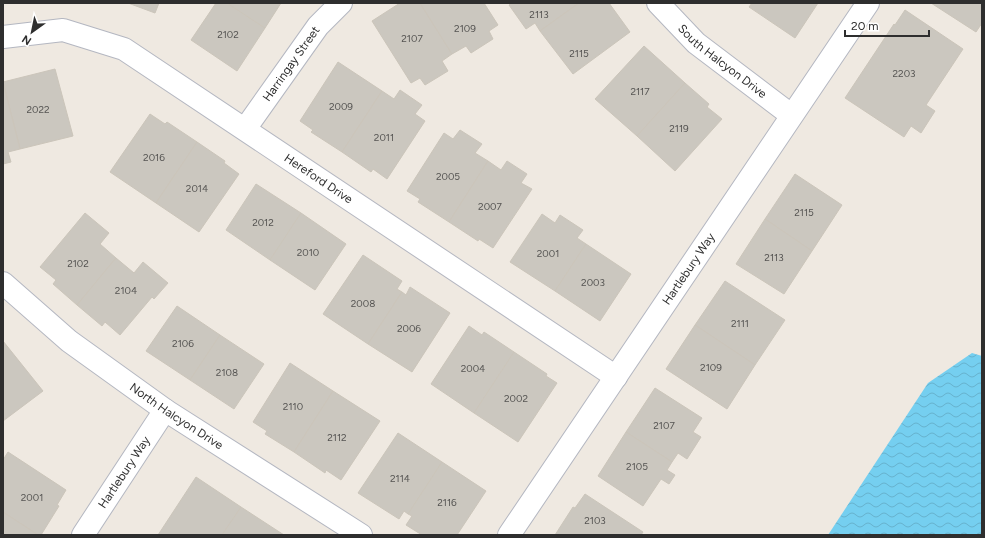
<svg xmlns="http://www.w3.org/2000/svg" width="985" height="538" font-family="Figtree,sans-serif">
<defs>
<pattern id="water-waves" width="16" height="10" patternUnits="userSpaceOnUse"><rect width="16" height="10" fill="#75cff0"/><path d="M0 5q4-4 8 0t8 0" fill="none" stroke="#66b2ce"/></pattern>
</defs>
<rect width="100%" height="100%" fill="#efe9e1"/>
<polygon fill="url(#water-waves)" points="972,353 982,356 982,535 828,535 928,383"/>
<g fill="#cbc7bf" stroke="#cbc5ba">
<polygon points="128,3 159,3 155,13"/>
<polygon points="216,3 227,3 265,28 237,71 191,40"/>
<polygon points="227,3 281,3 265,28"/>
<polygon points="400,3 420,3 452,54 442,61 448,71 425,85 420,78 411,83 372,21"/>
<polygon points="420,3 484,3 498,25 489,31 493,39 471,53 466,46 452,54"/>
<polygon points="512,3 579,3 540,31 535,23 526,29 509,5"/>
<polygon points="579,3 609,3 630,32 573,74 540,31"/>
<polygon points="752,3 818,3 795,38 749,7"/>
<polygon points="931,3 982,3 982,23 976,32"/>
<polygon points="905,10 963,49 926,105 935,111 921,133 911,126 904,137 845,98 894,24 895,25"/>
<polygon points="644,46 685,83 637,136 595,99"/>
<polygon points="338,62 382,91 342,152 311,132 313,130 300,121"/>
<polygon points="55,69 73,136 20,149 3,82"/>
<polygon points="3,82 20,149 8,152 11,162 3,164"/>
<polygon points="685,83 709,104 707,107 722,119 675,171 637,136"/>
<polygon points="400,90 422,105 415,114 425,121 387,179 373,169 371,172 342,152 382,91 394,99"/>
<polygon points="150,114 165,124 167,122 197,142 156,203 110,172"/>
<polygon points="460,130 482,144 475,153 488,161 449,222 418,202 420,199 407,191 444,133 453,139"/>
<polygon points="197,142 225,161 224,163 239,174 199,232 156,203"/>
<polygon points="488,161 501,170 507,161 527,174 521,183 532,189 493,248 479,239 478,241 449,222"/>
<polygon points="795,174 842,205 812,251 765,219"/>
<polygon points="256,184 301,213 270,260 226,230"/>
<polygon points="85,213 109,233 100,244 116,258 77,305 53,284 56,280 40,267"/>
<polygon points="301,213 346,244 315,290 270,260"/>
<polygon points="542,214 555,223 560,215 583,230 577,238 586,244 555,291 510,262"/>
<polygon points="765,219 812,251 784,294 736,264"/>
<polygon points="586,244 631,274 600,321 555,291"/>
<polygon points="363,255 402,281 397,289 402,292 368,344 323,314"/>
<polygon points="116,258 134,273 143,262 168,283 154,299 152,297 120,335 105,322 102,326 77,305"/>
<polygon points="725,281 785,320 755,365 695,325"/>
<polygon points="410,287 450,313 412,372 368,344 402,292 406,295"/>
<polygon points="177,306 220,335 190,380 146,351"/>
<polygon points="695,325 755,365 727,409 666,369"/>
<polygon points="469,326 482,335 484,332 514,352 474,413 431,384"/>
<polygon points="220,335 264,364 234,409 190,380"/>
<polygon points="3,341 43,391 3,421"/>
<polygon points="514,352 547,374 546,376 557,383 518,442 474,413"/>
<polygon points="290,363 333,391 294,452 265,434 267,431 253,422"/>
<polygon points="655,388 702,418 693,432 701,437 687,459 678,453 672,462 626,432"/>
<polygon points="333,391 380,421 341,480 326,470 325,473 294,452"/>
<polygon points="626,432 672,462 667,470 675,475 669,484 661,479 643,506 598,476"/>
<polygon points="398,433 442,462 408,514 404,511 399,519 358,493"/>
<polygon points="8,452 66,490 57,505 59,506 41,535 38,535 3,512 3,460"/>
<polygon points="442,462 486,491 457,535 422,535 406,525 412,516 408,514"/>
<polygon points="196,477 241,507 222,535 158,535"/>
<polygon points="585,494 643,532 641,535 555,535 573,507 575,508"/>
<polygon points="241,507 284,535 222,535"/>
<polygon points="3,512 38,535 3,535"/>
</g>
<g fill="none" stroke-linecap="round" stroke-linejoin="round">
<g stroke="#b4b7c1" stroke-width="24">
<g id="street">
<path id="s1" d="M658 3 696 43 791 115"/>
<path id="s2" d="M3 37 63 30 124 49 616 377"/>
<path id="s3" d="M245 129 318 26 341 3"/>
<path id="s4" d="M3 283 69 341 165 410 361 535"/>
<path id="s5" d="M83 535 165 410"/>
<path id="s6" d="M509 535 868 3"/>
</g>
</g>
<use href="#street" stroke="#fff" stroke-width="22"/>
</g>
<g text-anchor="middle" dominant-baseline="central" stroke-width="4" stroke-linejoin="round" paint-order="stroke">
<g font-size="10" fill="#555452">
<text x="539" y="14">2113</text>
<text x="465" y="28">2109</text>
<text x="228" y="34">2102</text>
<text x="412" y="38">2107</text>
<text x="579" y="53">2115</text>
<text x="904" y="73">2203</text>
<text x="640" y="91">2117</text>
<text x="341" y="106">2009</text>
<text x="38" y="109">2022</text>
<text x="679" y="128">2119</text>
<text x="384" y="137">2011</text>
<text x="154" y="157">2016</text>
<text x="448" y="176">2005</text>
<text x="197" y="188">2014</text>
<text x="490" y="206">2007</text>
<text x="804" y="212">2115</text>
<text x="263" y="222">2012</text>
<text x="308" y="252">2010</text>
<text x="548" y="253">2001</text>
<text x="774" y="257">2113</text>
<text x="78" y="263">2102</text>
<text x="593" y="282">2003</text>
<text x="126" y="290">2104</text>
<text x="363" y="303">2008</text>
<text x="740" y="323">2111</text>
<text x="409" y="328">2006</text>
<text x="183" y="343">2106</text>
<text x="711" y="367">2109</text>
<text x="473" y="368">2004</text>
<text x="227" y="372">2108</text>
<text x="516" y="398">2002</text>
<text x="293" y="406">2110</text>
<text x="664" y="425">2107</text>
<text x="337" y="437">2112</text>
<text x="637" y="466">2105</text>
<text x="400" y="478">2114</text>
<text x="32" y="497">2001</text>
<text x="447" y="502">2116</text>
<text x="595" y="520">2103</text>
</g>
<g font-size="12" fill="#2e2e2e" stroke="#fff">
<text stroke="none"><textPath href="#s1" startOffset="87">South Halcyon Drive</textPath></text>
<text stroke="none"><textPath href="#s3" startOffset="80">Harringay Street</textPath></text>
<text stroke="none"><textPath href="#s2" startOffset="358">Hereford Drive</textPath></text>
<text stroke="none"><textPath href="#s6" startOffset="321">Hartlebury Way</textPath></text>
<text stroke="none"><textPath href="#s4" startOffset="219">North Halcyon Drive</textPath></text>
<text stroke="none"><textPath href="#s5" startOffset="75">Hartlebury Way</textPath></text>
</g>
</g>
<rect width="985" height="538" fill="none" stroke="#2e2e2e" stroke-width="8"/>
<g transform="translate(32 32) rotate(213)" stroke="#ffffff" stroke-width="3" paint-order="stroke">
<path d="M0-3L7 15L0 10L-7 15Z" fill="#2e2e2e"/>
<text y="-6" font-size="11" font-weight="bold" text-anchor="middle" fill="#2e2e2e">N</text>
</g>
<path d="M845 30v6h84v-6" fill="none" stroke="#2e2e2e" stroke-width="2"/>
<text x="851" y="30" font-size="12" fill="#2e2e2e" stroke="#ffffff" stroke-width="3" paint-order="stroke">20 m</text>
</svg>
